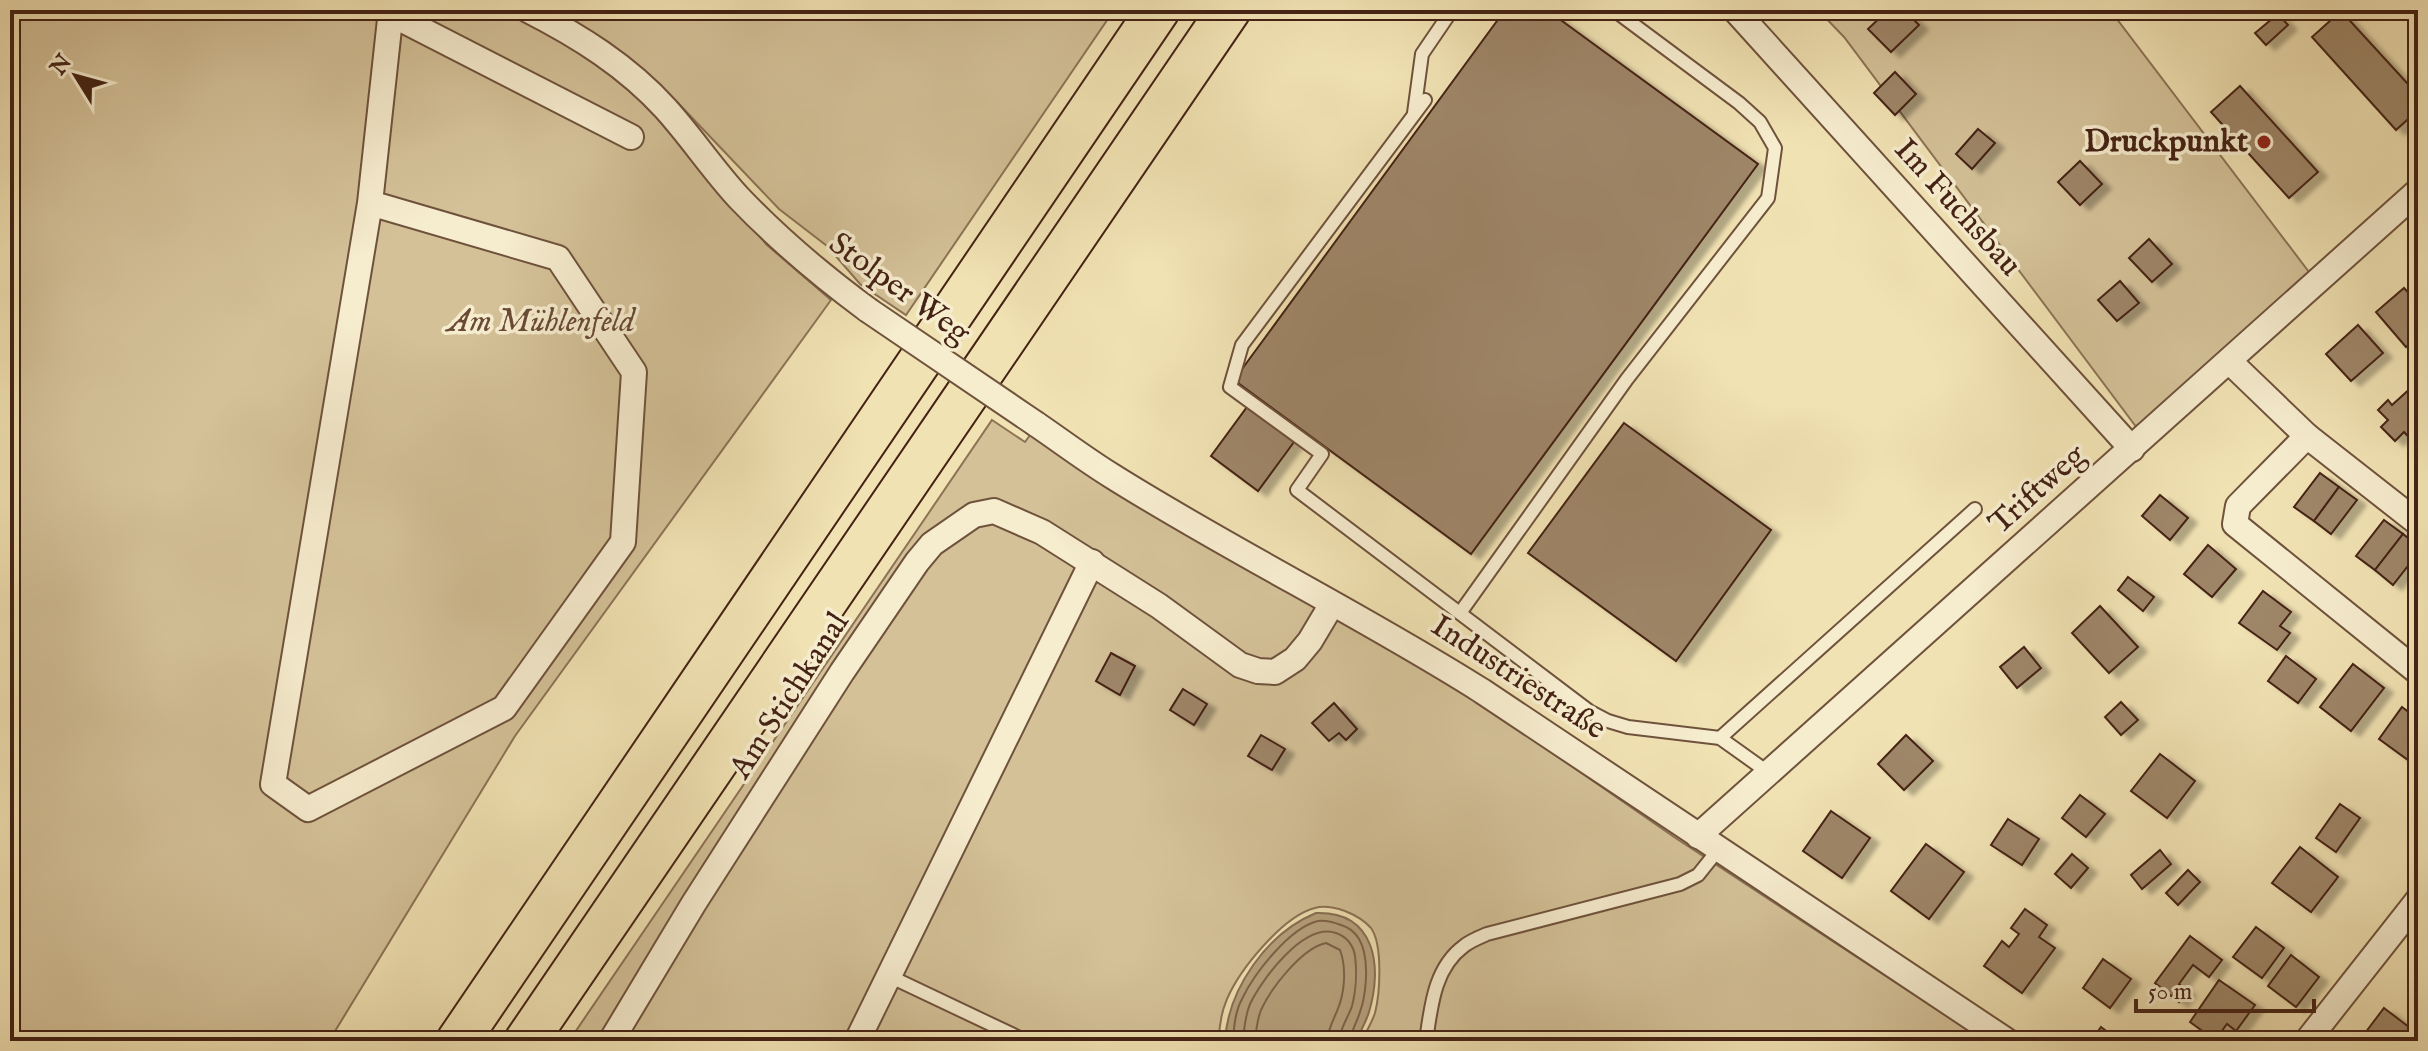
<svg xmlns="http://www.w3.org/2000/svg" width="2428" height="1051" font-family="'IM FELL English',serif">
<defs>
<filter id="shadow"><feDropShadow dx="9" dy="5" stdDeviation="2" flood-color="#0004"/></filter>
</defs>
<rect width="100%" height="100%" fill="#f1e2b3"/>
<filter id="stains"><feTurbulence type="fractalNoise" baseFrequency=".0025" numOctaves="4"/><feColorMatrix values="0 0 0 0 .2 0 0 0 0 .09 0 0 0 0 .02 0 0 0 .5 -.17"/></filter>
<radialGradient id="worn" r=".72"><stop offset=".6" stop-color="#630" stop-opacity="0"/><stop offset="1" stop-color="#630" stop-opacity=".3"/></radialGradient>
<g fill="#d4c198" stroke="#8c7256" stroke-width="2">
<polygon points="10,10 1114,10 906,315 860,284 827,246 779,209 677,102 658,119 767,245 831,300 515,736 329,1041 10,1041"/>
<polygon points="1818,10 2110,10 2309,272 2137,428 1844,37"/>
<path d="M992 420 1025 442 1033 431 1410 654 1674 837 1985 1041H1362C1366 1032 1372 1022 1375 1013 1380 993 1383 945 1371 928 1364 920 1355 915 1345 911 1336 908 1325 905 1315 908 1283 916 1240 969 1227 999 1221 1013 1219 1026 1219 1041H569Z"/>
</g>
<path fill="#b6a17d" stroke="#886e53" stroke-width="2" d="M1316 913C1375 911 1383 966 1369 1012 1366 1022 1360 1032 1356 1041H1225C1228 989 1267 933 1316 913Z"/>
<g fill="none" stroke-linecap="round" stroke-linejoin="round">
<g stroke="#7d6248" stroke-width="2">
<path d="M1233 1041C1234 1027 1235 1012 1242 999 1254 974 1289 928 1318 921 1326 920 1333 922 1341 925 1354 929 1361 939 1364 952 1368 969 1366 995 1360 1012 1357 1022 1351 1031 1350 1041"/>
<path d="M1243 1041C1244 1029 1245 1016 1250 1004 1262 979 1304 922 1336 933 1347 937 1353 944 1355 956 1357 971 1356 991 1352 1006 1348 1018 1340 1028 1339 1041"/>
<path d="M1255 1041C1256 1031 1257 1020 1261 1010 1271 988 1302 948 1326 943L1340 950C1346 966 1345 987 1340 1003 1336 1016 1328 1027 1327 1041"/>
</g>
</g>
<g fill="#9e8667" stroke="#442214" stroke-width="2" filter="url(#shadow)">
<polygon points="1505,10 1547,10 1758,164 1471,554 1234,380"/>
<polygon points="1888,10 1904,10 1919,25 1891,52 1868,29"/>
<polygon points="2341,11 2418,95 2418,110 2396,130 2312,37"/>
<polygon points="2278,14 2288,25 2266,45 2255,33"/>
<polygon points="1895,72 1916,94 1895,115 1874,93"/>
<polygon points="2240,86 2318,172 2289,198 2211,112"/>
<polygon points="1978,129 1995,143 1972,169 1956,154"/>
<polygon points="2080,161 2102,184 2080,205 2058,182"/>
<polygon points="2149,239 2172,264 2152,282 2129,258"/>
<polygon points="2120,281 2139,303 2117,321 2098,300"/>
<polygon points="2404,288 2418,303 2418,337 2406,347 2376,312"/>
<polygon points="2358,325 2383,353 2351,381 2326,354"/>
<polygon points="2412,387 2418,393 2418,455 2412,449 2416,445 2404,432 2395,441 2381,427 2388,420 2378,410 2388,400 2392,405"/>
<polygon points="1247,407 1294,442 1258,491 1211,456"/>
<polygon points="1624,423 1771,530 1676,661 1528,553"/>
<polygon points="2320,473 2339,487 2314,521 2294,507"/>
<polygon points="2339,487 2357,500 2331,534 2314,521"/>
<polygon points="2160,495 2188,518 2170,540 2142,516"/>
<polygon points="2384,520 2403,534 2375,570 2356,556"/>
<polygon points="2403,534 2418,546 2418,553 2393,585 2375,570"/>
<polygon points="2208,545 2236,569 2212,597 2184,574"/>
<polygon points="2128,577 2154,597 2143,611 2118,590"/>
<polygon points="2263,591 2291,612 2280,626 2290,633 2277,650 2239,623"/>
<polygon points="2100,606 2138,647 2109,673 2072,633"/>
<polygon points="2024,647 2041,668 2017,688 2000,667"/>
<polygon points="1111,653 1135,666 1120,695 1096,681"/>
<polygon points="2286,656 2316,679 2298,703 2268,681"/>
<polygon points="2353,664 2384,688 2351,731 2320,707"/>
<polygon points="1183,689 1207,704 1194,725 1170,710"/>
<polygon points="2121,702 2138,720 2121,735 2105,717"/>
<polygon points="1334,703 1357,729 1346,740 1339,733 1329,741 1312,723"/>
<polygon points="2402,707 2418,719 2418,746 2408,760 2379,739"/>
<polygon points="1261,735 1285,749 1272,770 1248,756"/>
<polygon points="1906,735 1933,761 1904,790 1878,764"/>
<polygon points="2160,754 2195,781 2167,818 2131,791"/>
<polygon points="2080,795 2105,814 2086,837 2062,818"/>
<polygon points="2340,804 2360,818 2336,852 2316,838"/>
<polygon points="1831,811 1870,838 1842,878 1803,851"/>
<polygon points="2008,819 2039,839 2022,865 1991,845"/>
<polygon points="1926,844 1964,872 1929,919 1891,891"/>
<polygon points="2300,847 2338,877 2311,912 2272,883"/>
<polygon points="2160,850 2171,864 2142,889 2131,875"/>
<polygon points="2072,854 2088,868 2071,888 2055,874"/>
<polygon points="2188,870 2200,882 2178,905 2166,893"/>
<polygon points="2025,909 2047,925 2039,937 2055,948 2022,993 1984,966 2002,941 2009,947 2019,934 2011,928"/>
<polygon points="2256,927 2284,948 2262,978 2233,957"/>
<polygon points="2190,936 2222,960 2209,977 2193,965 2179,984 2187,991 2179,1002 2155,983"/>
<polygon points="2291,955 2319,977 2296,1007 2268,986"/>
<polygon points="2103,959 2131,979 2110,1008 2083,988"/>
<polygon points="2219,980 2255,1005 2236,1031 2227,1024 2215,1040 2190,1022"/>
<polygon points="2384,1008 2418,1034 2418,1041 2367,1041 2362,1037"/>
<polygon points="2101,1027 2117,1039 2116,1041 2091,1041"/>
</g>
<g fill="none" stroke-linecap="round" stroke-linejoin="round">
<g stroke="#6f523c" stroke-width="16">
<g id="service">
<polyline points="1425,100 1242,345 1230,387 1322,454 1297,490 1589,711 1608,721 1628,727 1720,738 1769,773"/>
<polyline points="1414,113 1422,54 1452,10"/>
<polyline points="1460,613 1627,379 1768,198 1775,148 1760,122 1739,103 1614,10"/>
<polyline points="1720,738 1975,509"/>
<polyline points="889,976 1026,1041"/>
<path d="M1426 1041C1431 1007 1434 968 1464 946 1470 941 1480 937 1487 934L1680 884 1698 875 1718 850"/>
</g>
</g>
<g stroke="#6f523c" stroke-width="28">
<g id="minor">
<path d="M528 10C579 36 627 66 666 109 692 138 713 170 739 198 779 240 822 276 868 310"/>
<polyline points="1735,10 2132,449"/>
<polyline points="391,14 631,137"/>
<polyline points="370,203 558,258 634,372 623,542 504,708 308,809 273,784 370,203 391,10"/>
<polyline points="2229,361 2307,436 2418,523"/>
<path d="M1036 424C1061 441 1086 460 1112 476 1233 552 1362 615 1482 691L2007 1041"/>
<polyline points="2307,436 2238,506 2235,524 2418,672"/>
<polyline points="1698,836 2418,191"/>
<polyline points="611,1041 694,903 842,672 917,562 932,544 974,515 994,511 1042,532 1159,606 1240,665 1258,671 1275,672 1295,659 1310,641 1332,604"/>
<polyline points="857,1041 1092,562"/>
<polyline points="2307,1041 2418,900"/>
</g>
</g>
<g stroke="#442214" stroke-width="46">
<g id="motorway">
<polyline points="458,1041 1158,10"/>
<polyline points="526,1041 1229,10"/>
</g>
</g>
<use href="#service" stroke="#f6ecce" stroke-width="12"/>
<use href="#minor" stroke="#f6ecce" stroke-width="24"/>
<use href="#motorway" stroke="#f1e2b3" stroke-width="42"/>
<g stroke="#6f523c" stroke-width="28" stroke-linecap="butt">
<polyline id="minor-bridge" points="868,310 1036,424"/>
</g>
<use href="#minor-bridge" stroke="#f6ecce" stroke-width="24"/>
</g>
<circle fill="#8f2418" stroke="#f6ecce" stroke-width="3" cx="2264" cy="142" r="8"/>
<g text-anchor="middle" dominant-baseline="central" stroke-width="7" stroke-linejoin="round" paint-order="stroke">
<g font-size="32" font-weight="bold" fill="#442214" stroke="#f6ecce" text-anchor="end">
<text x="2248" y="142">Druckpunkt</text>
</g>
<g font-size="32" fill="#442214" stroke="#f6ecce">
<text transform="translate(1957 208) rotate(48)">Im Fuchsbau</text>
<text transform="translate(899 289) rotate(36)">Stolper Weg</text>
<text transform="translate(2038 490) rotate(-42)">Triftweg</text>
<text transform="translate(1518 678) rotate(33)">Industriestraße</text>
<text transform="translate(790 696) rotate(-57)">Am Stichkanal</text>
</g>
<g font-size="32" font-style="italic" fill="#684a35" stroke="#f6ecce">
<text x="541" y="322">Am Mühlenfeld</text>
</g>
</g>
<rect width="2428" height="1051" fill="none" stroke="#f1e2b3" stroke-width="40"/>
<rect x="12" y="12" width="2404" height="1027" fill="none" stroke="#442214" stroke-width="4"/>
<rect x="20" y="20" width="2388" height="1011" fill="none" stroke="#442214" stroke-width="2"/>
<g transform="translate(76 76) rotate(307)" stroke="#f6ecce" stroke-width="6" paint-order="stroke">
<path d="M0-6L14 30L0 20L-14 30Z" fill="#442214"/>
<text y="-12" font-size="22" font-weight="bold" text-anchor="middle" fill="#442214">N</text>
</g>
<path d="M2136 999v12h178v-12" fill="none" stroke="#442214" stroke-width="4"/>
<text x="2148" y="999" font-size="24" fill="#442214" stroke="#f6ecce" stroke-width="6" paint-order="stroke">50 m</text>
<rect width="100%" height="100%" filter="url(#stains)"/>
<rect width="100%" height="100%" fill="url(#worn)"/>
</svg>
